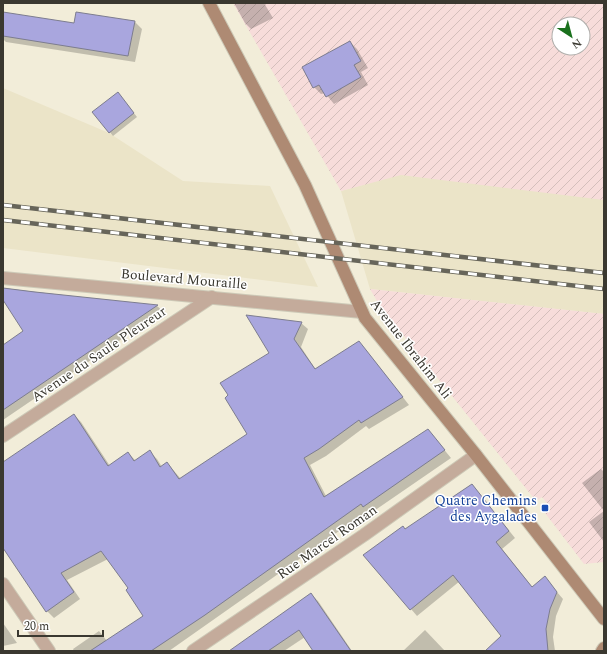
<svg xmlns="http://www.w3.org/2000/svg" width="607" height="654" font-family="Spectral,serif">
<defs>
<pattern id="industrial-furrows" width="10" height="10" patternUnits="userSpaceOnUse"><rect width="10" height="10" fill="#f7dcda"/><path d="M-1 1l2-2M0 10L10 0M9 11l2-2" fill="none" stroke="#d4bebb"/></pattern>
</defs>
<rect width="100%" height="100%" fill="#f2edd9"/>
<g fill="#ebe4c8" fill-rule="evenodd">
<path d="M423 3H604V314L370 289 341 191 401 174ZM559 24H583V48H559Z"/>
<polygon points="3,88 109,133 183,181 270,186 318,287 3,248"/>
</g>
<g fill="url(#industrial-furrows)" fill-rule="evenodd">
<path d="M233 3H604V200L401 175 341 191ZM559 24H583V48H559Z"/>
<polygon points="370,289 604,314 604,562 584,564 545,513 551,508 542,497 536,501 380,306"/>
</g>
<g fill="#0003">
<polygon points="234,3 264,3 273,18 251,29 245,23"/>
<polygon points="3,19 74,24 135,22 142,29 135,62 6,42 3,39"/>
<polygon points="350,42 357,49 368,68 361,72 368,85 334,104 325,93 321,94 314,87"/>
<polygon points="118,93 137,117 113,136 93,112"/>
<polygon points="3,288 157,306 163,311 3,420 3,346 25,331 3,298"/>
<polygon points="301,323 308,329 301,347 316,370 359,343 366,350 409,405 369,429 366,426 326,456 310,465 326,496 428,430 451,458 371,513 369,510 169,651 74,651 73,649 99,631 107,641 144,617 130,589 108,559 67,580 80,599 54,618 47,611 3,546 3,464 74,415 81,422 110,466 128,453 136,461 150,452 157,459 162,467 167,463 181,479 249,434 270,353"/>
<polygon points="601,469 604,472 604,511 582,483"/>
<polygon points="472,485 515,538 502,549 533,588 545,578 563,599 556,616 553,637 555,651 487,651 502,636 460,581 417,616 411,609 406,530"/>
<polygon points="604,511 604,542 589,522"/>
<polygon points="311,594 318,601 352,651 314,651 305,637 284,651 231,651"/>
<polygon points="3,623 17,643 3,646"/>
<polygon points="425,630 445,651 403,651"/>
</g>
<g fill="#a9a6de" stroke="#7d7d8f">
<polygon points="3,12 74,23 76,12 135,21 128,56 3,36"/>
<polygon points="350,41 361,61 354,65 361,77 326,97 319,85 313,88 302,67"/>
<polygon points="118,92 134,113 109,133 92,112"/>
<polygon points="3,288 35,292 158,305 3,410 3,345 23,331 3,300"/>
<polygon points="246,315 302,322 294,339 315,369 359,341 403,397 361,423 359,420 319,449 304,458 324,497 428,429 445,450 363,507 361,504 205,615 151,651 90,651 143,616 126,590 128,588 101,551 61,573 74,592 46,612 3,548 3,462 74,414 108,466 128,452 134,461 150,450 160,467 167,462 179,479 247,434 225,398 228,395 220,383 269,353"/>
<polygon points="472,484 509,531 496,542 532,587 545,576 557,592 550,609 546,629 548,651 485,651 501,636 453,575 410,610 363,555 403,526 405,529"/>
<polygon points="311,593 351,651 313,651 299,630 268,651 229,651"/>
</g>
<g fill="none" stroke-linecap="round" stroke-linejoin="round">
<g stroke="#cdc9b7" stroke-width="14">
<g id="street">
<polyline points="3,278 362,312"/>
<polyline points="3,436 212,297"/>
<polyline points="3,584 49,651"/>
<polyline points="193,651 364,535 476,455"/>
</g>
</g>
<g stroke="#cdc9b7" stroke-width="14">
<g id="secondary">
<polyline points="209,3 305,185 365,318 476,455 604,619"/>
<polyline points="602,651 604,648"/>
</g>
</g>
<use href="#street" stroke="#c4ab9b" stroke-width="12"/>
<use href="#secondary" stroke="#ae8a73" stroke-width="12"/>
<g stroke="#67655a" stroke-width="4.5">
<g id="rail">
<polyline points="3,205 604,273"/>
<polyline points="3,220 604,289"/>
</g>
</g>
<use href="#rail" stroke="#fff" stroke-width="3" stroke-dasharray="9" stroke-linecap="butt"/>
</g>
<rect fill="#1a4fb4" stroke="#fff" stroke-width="1.5" x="541" y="504" width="8" height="8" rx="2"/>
<g text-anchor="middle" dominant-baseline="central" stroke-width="3" stroke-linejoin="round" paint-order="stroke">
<g font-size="14" fill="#3a3830" stroke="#fff">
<text transform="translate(184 279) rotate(5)">Boulevard Mouraille</text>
<text transform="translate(411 349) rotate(52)">Avenue Ibrahim Ali</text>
<text transform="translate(99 354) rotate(-34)">Avenue du Saule Pleureur</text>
<text transform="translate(327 542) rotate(-35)">Rue Marcel Roman</text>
</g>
<g font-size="14" fill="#164399" stroke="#fff" text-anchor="end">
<text x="537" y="500">Quatre Chemins<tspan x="537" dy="16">des Aygalades</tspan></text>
</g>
</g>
<rect width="607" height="654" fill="none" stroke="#3a3830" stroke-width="8"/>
<g transform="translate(571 36) rotate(144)"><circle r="19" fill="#ffffff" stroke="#b0afac"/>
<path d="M0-3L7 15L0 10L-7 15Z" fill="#1a711d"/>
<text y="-6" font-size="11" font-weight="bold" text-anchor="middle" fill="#3a3830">N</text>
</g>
<path d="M18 630v6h85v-6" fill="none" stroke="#3a3830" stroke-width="2"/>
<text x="24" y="630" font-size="12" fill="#3a3830" stroke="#ffffff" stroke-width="3" paint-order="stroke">20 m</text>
</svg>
